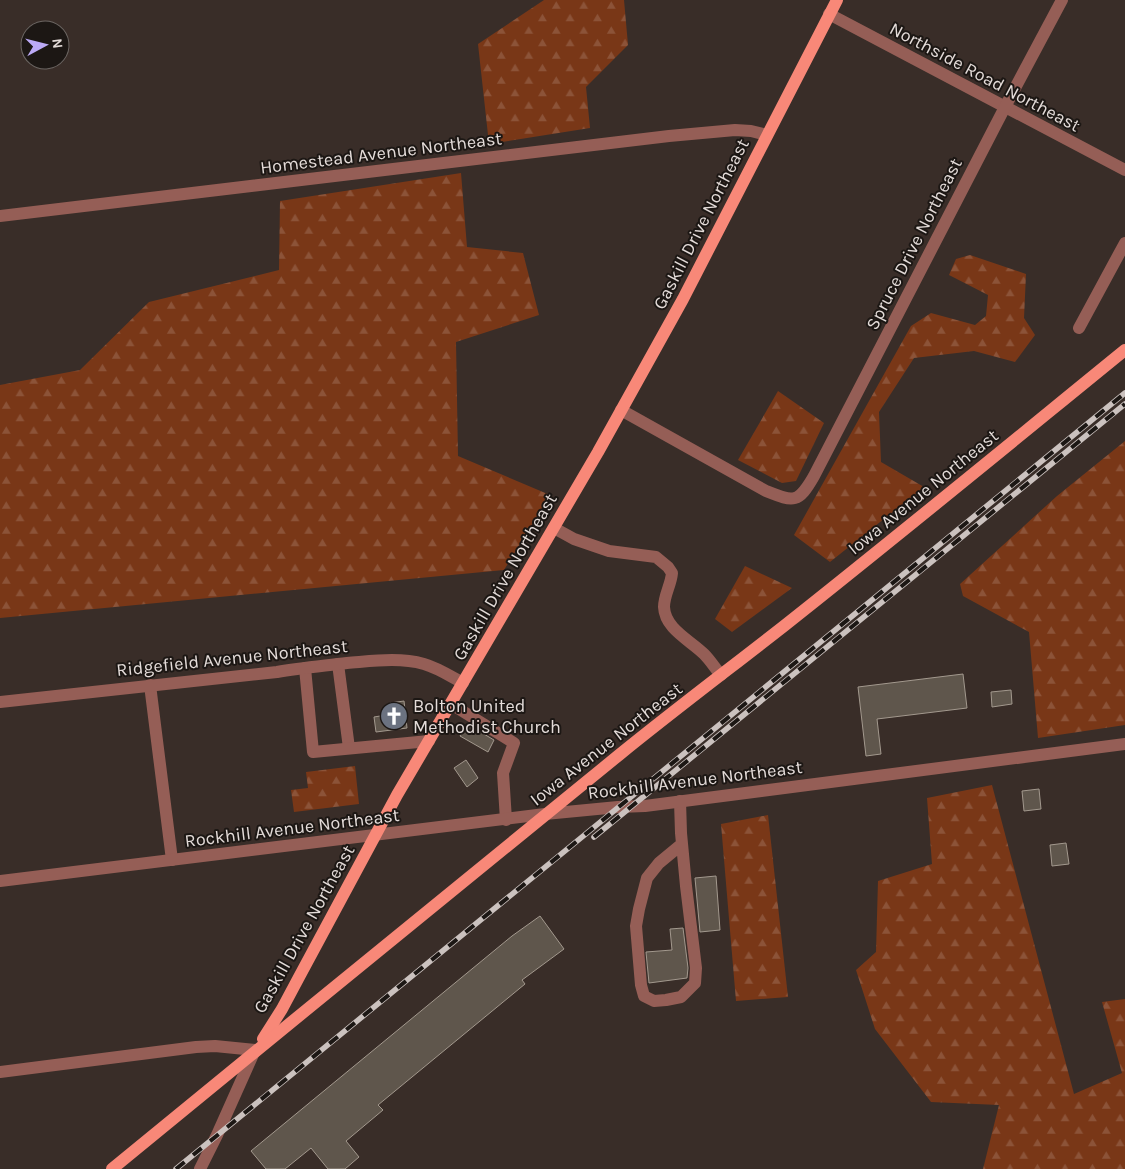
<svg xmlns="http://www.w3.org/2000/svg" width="1125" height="1169" font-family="Karla,sans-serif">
<defs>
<pattern id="forest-firs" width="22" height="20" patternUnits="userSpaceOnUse" patternTransform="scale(1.25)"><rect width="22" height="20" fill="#793717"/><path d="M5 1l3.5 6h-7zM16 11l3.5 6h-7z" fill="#8c5338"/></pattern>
</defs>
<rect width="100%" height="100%" fill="#392d28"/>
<g fill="url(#forest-firs)">
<polygon points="544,0 624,0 628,45 586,87 590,128 489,144 478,44"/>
<polygon points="461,173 467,247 523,253 539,315 456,342 458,456 550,495 504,570 0,618 0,385 80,370 149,302 279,270 280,201"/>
<polygon points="970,255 1026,274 1024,318 1035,335 1015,362 974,351 914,358 879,412 881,462 924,487 830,562 794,535 911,326 931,313 975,325 986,316 988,295 949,275 956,259"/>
<polygon points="778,391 824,423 796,481 782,483 738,460"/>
<polygon points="1125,441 1125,725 1038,738 1029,632 963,596 960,584 1057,496"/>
<polygon points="745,566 792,588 732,632 715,619"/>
<polygon points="355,766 359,804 294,812 291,790 308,788 306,772"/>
<polygon points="992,785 1074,1094 1122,1073 1102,1002 1125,999 1125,1169 983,1169 999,1105 931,1102 875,1029 856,970 876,952 878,881 932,864 927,798"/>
<polygon points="768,815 788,997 736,1001 721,824"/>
</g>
<g fill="#5f564c" stroke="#a3998e">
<polygon points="963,674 967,708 877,719 881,754 866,756 858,687"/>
<polygon points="1011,690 1012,704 992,707 991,692"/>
<polygon points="404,701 407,728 376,732 374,717 392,714 390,703"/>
<polygon points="467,724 494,740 488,752 460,736"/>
<polygon points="466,760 478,778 467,787 454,768"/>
<polygon points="1039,789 1041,809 1024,811 1022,791"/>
<polygon points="1066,843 1069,864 1052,866 1050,845"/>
<polygon points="716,876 720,930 700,932 695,878"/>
<polygon points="540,916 564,949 522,980 525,984 378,1105 383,1110 346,1141 359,1157 345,1169 328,1169 311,1148 285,1169 266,1169 251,1151 512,936"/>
<polygon points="683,928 688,968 687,978 649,983 646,952 672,950 670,929"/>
</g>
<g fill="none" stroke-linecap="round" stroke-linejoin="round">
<g stroke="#955e56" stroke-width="12">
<polyline points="829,14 1125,170"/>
<polyline points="0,216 669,136 735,130 751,131 767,135"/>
<polyline points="1079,328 1125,243"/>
<path d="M621 410 766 491C794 502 798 504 814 476L1005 107 1062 0"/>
<path d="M554 528 574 539 609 551 656 557 668 567 672 573C671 585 664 595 664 607 665 629 690 640 704 654 710 660 715 668 721 675"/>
<polyline points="338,664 349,748"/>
<polyline points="305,668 313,752 429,741"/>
<polyline points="150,685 172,860"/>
<path d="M0 702 277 672C300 668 323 666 347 663 373 661 399 657 424 664 438 668 450 676 463 683"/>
<polyline points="451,704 514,743 503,773 506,820"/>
<polyline points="680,801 681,833 686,886 696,968 695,983 681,997 666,1000 654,1001 644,996 641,985 636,926 639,909 647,878 659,863 682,844"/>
<polyline points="0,881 545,814 618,807 645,806 1125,744"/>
<polyline points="0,1072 196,1047 215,1046 255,1050 217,1135 200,1169"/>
</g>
<g stroke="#f88878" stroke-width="12">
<polyline points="263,1039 282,1009 298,979 397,795 598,452 683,299 837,0"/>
<path d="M112 1169C281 1031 449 892 619 755 673 711 729 669 784 626 899 535 1012 442 1125 350"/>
</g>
<g stroke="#cbc2bf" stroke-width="5.5">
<g id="rail">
<polyline points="594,837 1125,404"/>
<polyline points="176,1169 1125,393"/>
</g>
</g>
<use href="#rail" stroke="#1c1714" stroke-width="4" stroke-dasharray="11" stroke-linecap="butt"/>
</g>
<defs>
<g id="church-disc" transform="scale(1.4375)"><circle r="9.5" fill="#6b7280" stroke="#1c1714"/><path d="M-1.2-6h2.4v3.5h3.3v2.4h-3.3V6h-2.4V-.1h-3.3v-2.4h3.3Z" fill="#fff"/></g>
</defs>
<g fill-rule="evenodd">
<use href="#church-disc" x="394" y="716"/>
</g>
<g text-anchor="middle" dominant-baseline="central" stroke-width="4" stroke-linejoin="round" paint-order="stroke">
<g font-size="18" fill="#e4dcd9" stroke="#1c1714">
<text transform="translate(985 77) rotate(28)">Northside Road Northeast</text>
<text transform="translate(381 153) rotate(-7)">Homestead Avenue Northeast</text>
<text transform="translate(701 224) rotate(-63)">Gaskill Drive Northeast</text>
<text transform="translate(914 244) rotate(-63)">Spruce Drive Northeast</text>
<text transform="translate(923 492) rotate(-39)">Iowa Avenue Northeast</text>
<text transform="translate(505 577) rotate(-60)">Gaskill Drive Northeast</text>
<text transform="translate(232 658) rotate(-6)">Ridgefield Avenue Northeast</text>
<text transform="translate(606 744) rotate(-38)">Iowa Avenue Northeast</text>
<text transform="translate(695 780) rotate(-7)">Rockhill Avenue Northeast</text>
<text transform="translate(292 828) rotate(-7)">Rockhill Avenue Northeast</text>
<text transform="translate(304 929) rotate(-61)">Gaskill Drive Northeast</text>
</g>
<g font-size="18" fill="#e4dcd9" stroke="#1c1714" text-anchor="start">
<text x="413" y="706">Bolton United<tspan x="413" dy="21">Methodist Church</tspan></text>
</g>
</g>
<g transform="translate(45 45) rotate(83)"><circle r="24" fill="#1c1714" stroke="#6c6663"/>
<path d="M0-4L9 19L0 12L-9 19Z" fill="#bcaaf6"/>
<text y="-8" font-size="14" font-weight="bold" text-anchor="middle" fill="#e4dcd9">N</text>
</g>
</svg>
